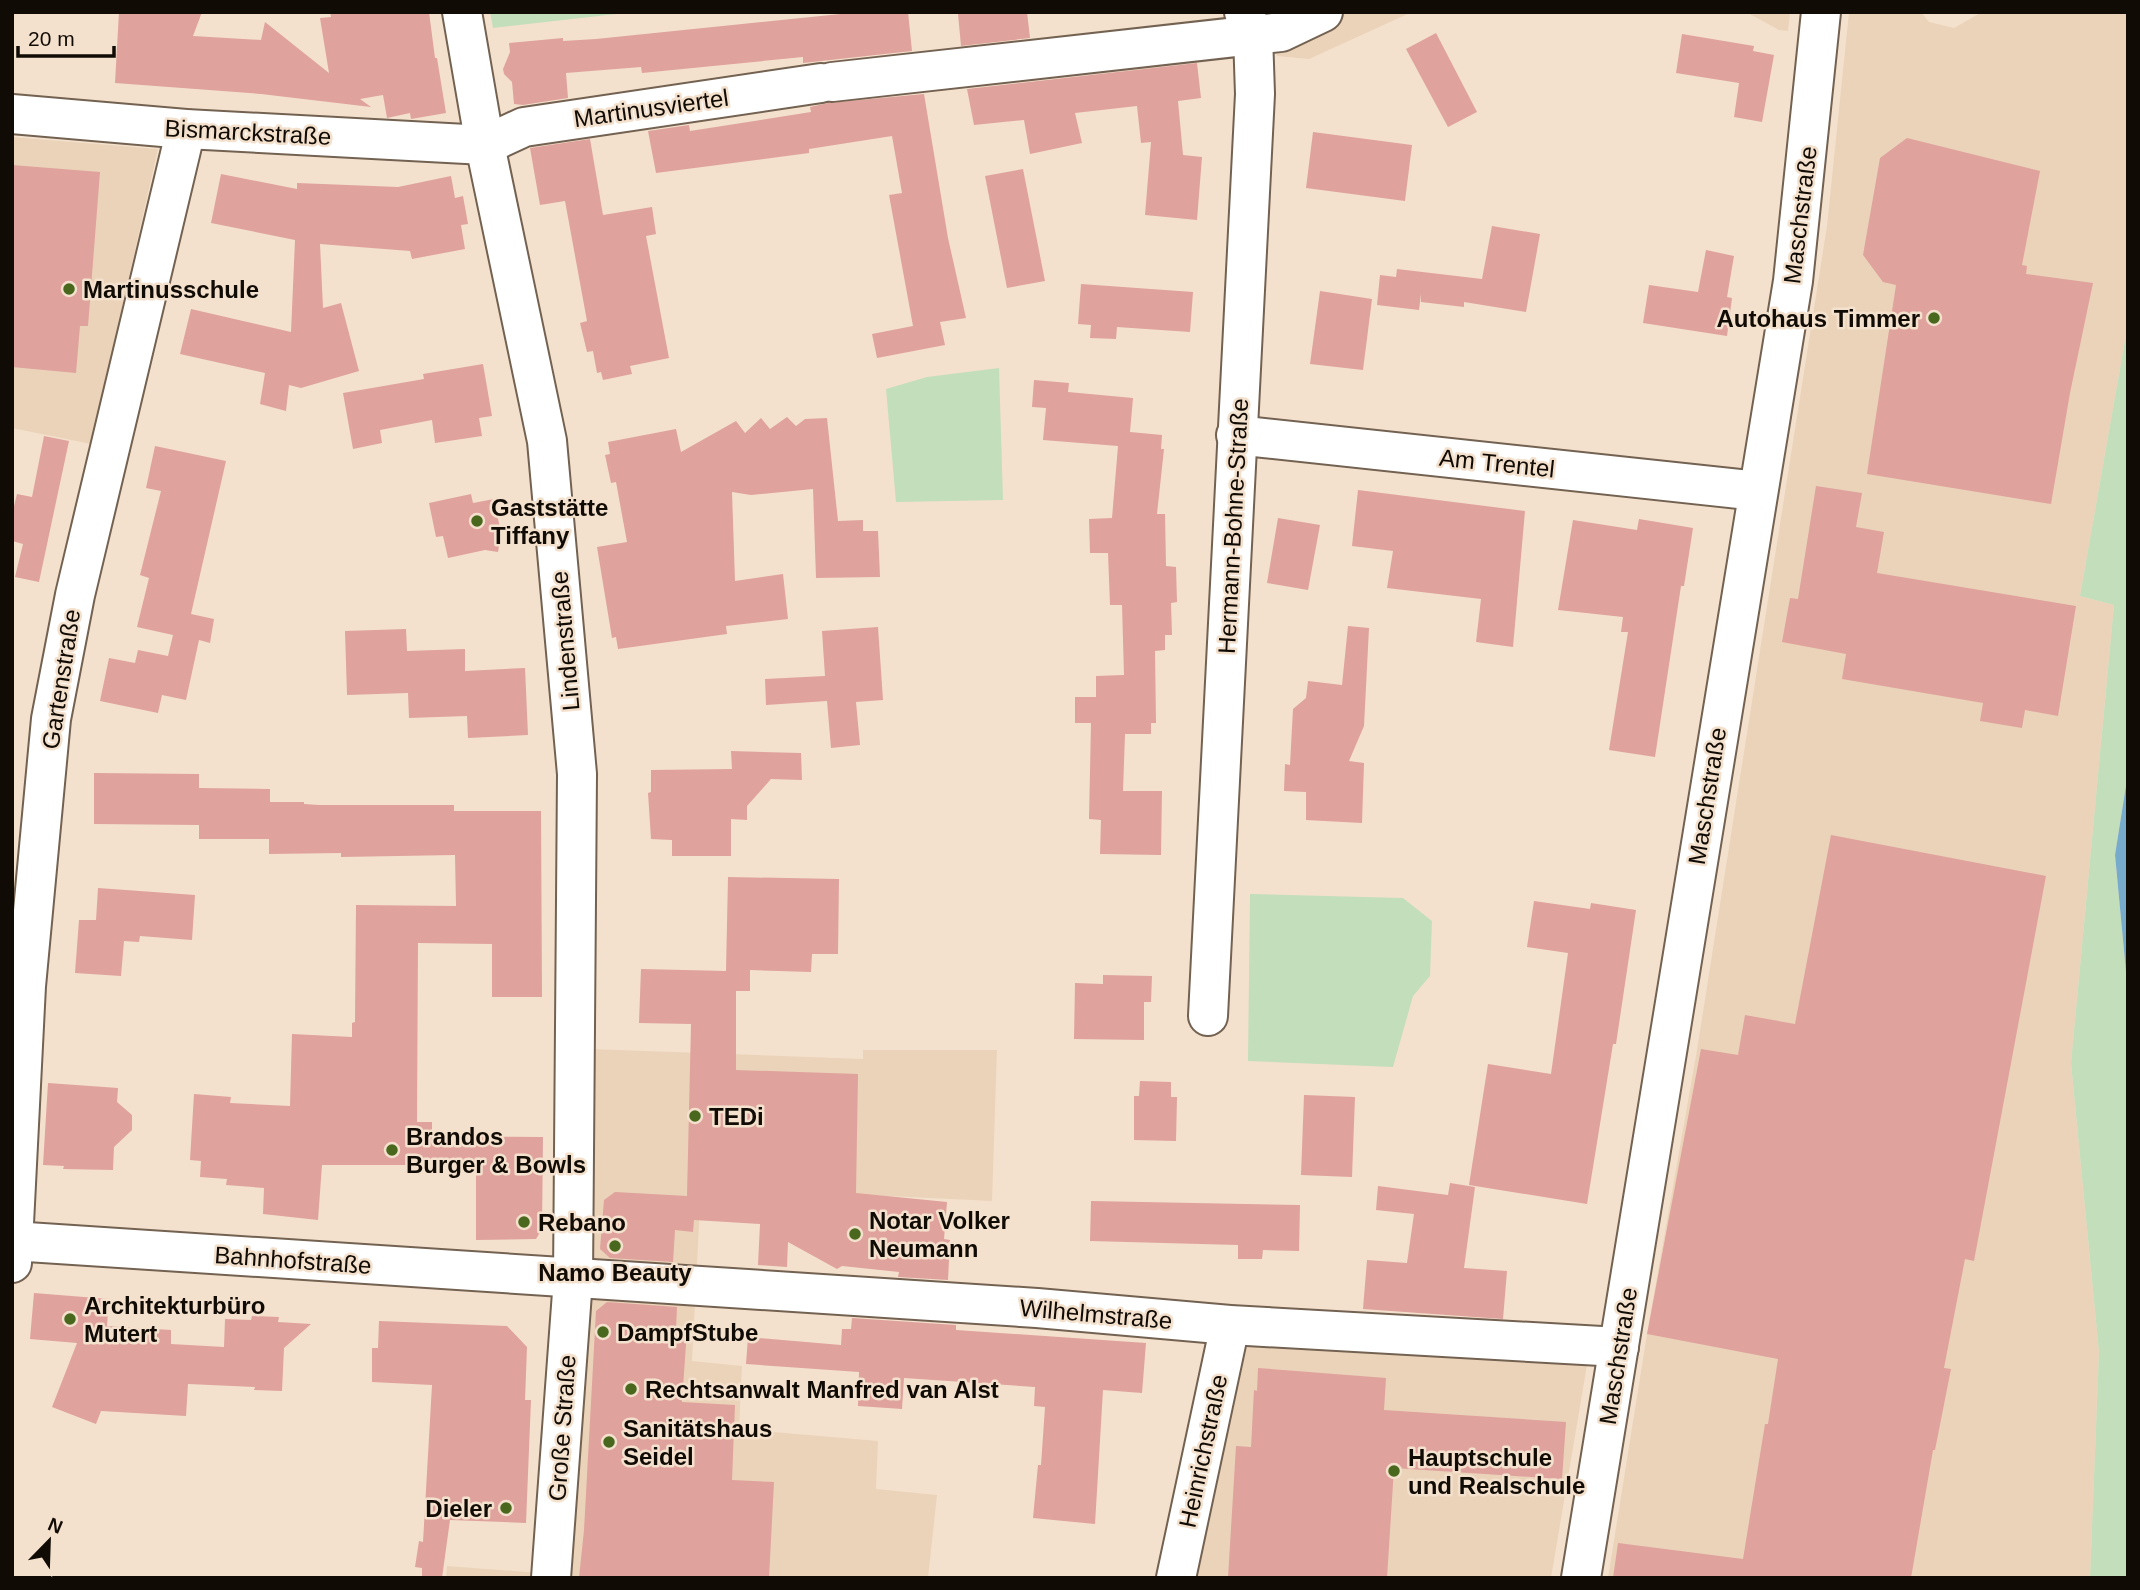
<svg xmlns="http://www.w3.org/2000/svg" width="2140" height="1590" font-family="Arial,sans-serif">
<rect width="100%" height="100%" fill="#f4e1cd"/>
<g fill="#ebd3ba">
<polygon points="1266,12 1412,12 1309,59 1277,56"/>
<polygon points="1746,12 1790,12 1788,31 1779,30"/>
<polygon points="1849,12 1921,12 1929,22 1954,28 1982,12 2128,12 2128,323 2080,596 2114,605 2071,1063 2099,1352 2090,1578 1608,1578 1647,1334 1697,1050 1827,226"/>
<polygon points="12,137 158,149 91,444 12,428"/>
<polygon points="590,1049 863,1059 863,1050 997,1050 992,1201 701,1187 692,1361 742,1366 739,1429 878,1441 876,1489 937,1495 928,1578 446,1578 447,1566 566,1575"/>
<polygon points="1248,1341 1569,1361 1587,1365 1551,1578 1196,1578"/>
</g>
<g fill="#c3debb">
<polygon points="490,12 634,12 493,28"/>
<polygon points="2128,323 2128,773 2115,855 2128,993 2128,1578 2090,1578 2099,1352 2071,1063 2114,605 2080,596"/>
<polygon points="999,368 1003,500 896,502 886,389 927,377"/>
<polygon points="1250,894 1403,898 1432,921 1430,976 1413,996 1393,1067 1248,1061"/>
</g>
<polygon fill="#77abcc" points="2128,773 2128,993 2115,855"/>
<g fill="#dfa29d">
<polygon points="119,12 202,12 193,36 261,40 265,22 329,73 320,18 331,17 330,12 429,12 435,58 437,58 446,113 411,119 410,113 387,118 383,95 360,99 371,107 261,94 115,83"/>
<polygon points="860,12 908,12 912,51 803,63 803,57 642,73 641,67 566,73 568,98 523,105 514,104 512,82 504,74 503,69 510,52 509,43 563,38 563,41 596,39"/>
<polygon points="960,12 1027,12 1030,38 961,46 958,14"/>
<polygon points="1436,33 1477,112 1448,127 1406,49"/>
<polygon points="1682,34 1754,46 1753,51 1774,55 1762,122 1734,117 1739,83 1676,73"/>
<polygon points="1197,63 1201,98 1178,101 1183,155 1202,157 1197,220 1145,215 1151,142 1141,143 1137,106 1075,113 1082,143 1030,154 1024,120 974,125 967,89"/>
<polygon points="924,94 948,238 966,318 940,322 945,345 877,358 872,334 913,326 889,195 902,193 892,136 809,149 809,153 656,173 648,131 689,125 690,131 811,112 810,107 828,103"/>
<polygon points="1313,132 1412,145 1405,201 1306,188"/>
<polygon points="1907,138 2040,171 2022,265 2027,266 2026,274 2093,283 2070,393 2051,504 1867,474 1896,285 1883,282 1863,255 1880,158"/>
<polygon points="590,139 603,215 652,207 656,234 646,236 669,358 630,366 632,374 603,380 601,372 597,373 593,351 587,352 580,323 587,321 565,201 540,205 530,148"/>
<polygon points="12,165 100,172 88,326 80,326 76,373 12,367"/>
<polygon points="1023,169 1045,281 1007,288 985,176"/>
<polygon points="221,174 297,189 297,183 398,187 451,176 455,198 463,196 468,224 461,225 465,249 412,259 410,251 320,244 323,308 341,303 359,371 301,388 289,385 286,411 260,404 265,373 180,354 191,309 291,332 295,240 211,223"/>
<polygon points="1492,226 1540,234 1526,312 1464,302 1464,307 1421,302 1421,294 1419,310 1377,305 1380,275 1396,277 1397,269 1482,279"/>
<polygon points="1706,250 1734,256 1727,297 1732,298 1727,336 1643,323 1649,285 1698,292"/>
<polygon points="1081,284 1193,292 1190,332 1117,327 1116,339 1090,338 1091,325 1078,324"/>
<polygon points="1320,291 1372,299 1363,370 1310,364"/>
<polygon points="483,364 492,416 479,418 482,436 435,443 432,420 380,430 382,443 353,449 343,393 424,379 423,374"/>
<polygon points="1034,380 1069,383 1068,392 1133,398 1130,432 1162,435 1161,449 1164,449 1157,514 1165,514 1166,566 1176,567 1177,602 1171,603 1172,635 1165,635 1165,650 1155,651 1156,723 1151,723 1151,734 1125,734 1123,791 1162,791 1161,855 1100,854 1101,820 1089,819 1091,723 1075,723 1075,697 1096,697 1096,676 1124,675 1122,605 1110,605 1108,553 1090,553 1089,519 1112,518 1118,446 1043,440 1046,408 1032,407"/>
<polygon points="787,417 796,426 805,419 827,418 838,521 863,520 863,531 878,531 880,577 816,578 813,489 751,495 732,492 735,581 783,574 788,619 726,626 727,634 618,649 616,637 612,638 597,547 627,542 616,482 611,483 605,455 610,454 608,442 676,429 681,452 736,421 745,433 761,418 770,429"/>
<polygon points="44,436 69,441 39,582 15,577 23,544 12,541 12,514 17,494 32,497"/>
<polygon points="155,446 226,461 191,614 214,619 210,643 199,640 186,700 162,695 158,713 100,701 109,658 135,663 138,650 168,656 173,635 137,627 149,578 140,575 161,491 146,488"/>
<polygon points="1816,486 1862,493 1856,527 1884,532 1877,573 2076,606 2058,716 2025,710 2022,728 1980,721 1983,703 1842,679 1846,654 1782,642 1790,598 1798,599"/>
<polygon points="1358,490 1525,511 1513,647 1476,642 1481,599 1387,588 1393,551 1352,546"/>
<polygon points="471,494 473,503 494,499 501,533 498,552 485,550 448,558 443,536 436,537 429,503"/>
<polygon points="1278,518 1320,525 1308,590 1267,583"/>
<polygon points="1639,519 1693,528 1684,586 1681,586 1655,757 1609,750 1628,632 1621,632 1623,617 1558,610 1573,520 1637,530"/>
<polygon points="1348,626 1369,628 1364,726 1349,761 1364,763 1362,823 1306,820 1306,792 1284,791 1285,764 1290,765 1293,709 1306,698 1308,681 1342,685"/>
<polygon points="878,627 883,700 856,702 860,745 831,748 827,701 766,705 765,679 825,676 822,631"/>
<polygon points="406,629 407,651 465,649 465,671 525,668 528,735 468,738 467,716 409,718 408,693 347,695 345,631"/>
<polygon points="731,751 801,753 802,780 771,779 747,806 747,820 731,819 731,856 672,856 672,840 651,839 648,793 651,792 651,770 732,769"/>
<polygon points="94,773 199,774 199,788 270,789 270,802 304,802 304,804 319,805 454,805 454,811 541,811 542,997 492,997 492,944 418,943 417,1122 432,1122 432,1136 543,1137 542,1229 536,1239 476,1240 476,1165 322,1165 318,1220 263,1214 264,1188 226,1185 227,1179 200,1177 201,1161 190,1160 194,1094 231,1097 230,1103 290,1106 292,1034 352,1037 352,1023 355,1022 356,905 456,906 455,855 341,857 341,853 269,854 269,839 199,839 199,825 94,824"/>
<polygon points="1831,835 2046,876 1974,1261 1965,1259 1944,1368 1951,1369 1935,1450 1933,1450 1911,1578 1613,1578 1618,1543 1743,1559 1765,1424 1768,1424 1778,1359 1647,1334 1701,1049 1738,1055 1745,1015 1795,1024"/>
<polygon points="728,877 839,879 838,954 812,954 811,972 750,970 750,991 736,991 736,1070 858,1074 856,1193 947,1202 944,1239 950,1240 948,1280 898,1277 899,1272 842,1266 837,1269 788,1242 787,1267 758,1265 760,1224 694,1220 693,1232 675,1230 673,1262 610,1258 600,1249 604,1200 615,1192 687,1196 691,1024 639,1023 641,969 726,971"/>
<polygon points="98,888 195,895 192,940 140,936 139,942 124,941 121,976 75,973 79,920 96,920"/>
<polygon points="1534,901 1590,909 1591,903 1636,910 1616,1044 1613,1044 1587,1204 1469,1185 1488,1064 1551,1074 1568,953 1527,947"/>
<polygon points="1103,975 1152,976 1151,1002 1144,1002 1144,1040 1074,1039 1075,983 1103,984"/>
<polygon points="1140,1081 1171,1082 1171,1097 1177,1097 1176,1141 1134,1140 1134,1096 1139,1096"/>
<polygon points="48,1083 118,1088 117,1102 132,1115 132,1130 114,1147 113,1170 63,1169 64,1166 43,1165"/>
<polygon points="1304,1095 1355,1097 1352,1177 1301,1175"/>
<polygon points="1450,1183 1475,1187 1464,1268 1507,1271 1503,1319 1363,1309 1367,1260 1407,1263 1414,1214 1376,1210 1378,1186 1448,1195"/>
<polygon points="1091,1201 1300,1205 1299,1251 1263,1250 1262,1259 1238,1259 1238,1245 1090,1241"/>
<polygon points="34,1293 109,1299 107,1326 171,1330 171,1344 224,1347 225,1319 251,1320 252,1316 279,1317 278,1322 311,1324 284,1348 282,1391 254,1390 255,1387 188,1384 186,1416 101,1411 96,1424 52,1407 77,1343 30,1339"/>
<polygon points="607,1302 677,1307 676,1329 687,1330 682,1402 735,1405 732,1480 774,1482 769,1578 579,1578 584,1530 596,1311"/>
<polygon points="852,1318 956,1325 956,1330 1146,1343 1142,1393 1103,1390 1095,1524 1033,1518 1038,1465 1041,1465 1045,1407 1034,1406 1035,1387 904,1378 902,1409 858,1406 859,1372 746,1364 748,1337 841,1345 842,1329 851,1329"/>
<polygon points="379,1321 507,1326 527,1347 525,1400 531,1400 526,1523 450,1520 442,1578 422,1578 422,1568 415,1567 419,1541 423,1542 432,1385 372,1382 372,1348 378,1348"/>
<polygon points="1258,1368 1386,1378 1384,1410 1566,1422 1562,1479 1394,1468 1387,1578 1228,1578 1236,1446 1251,1447 1254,1390 1257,1391"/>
</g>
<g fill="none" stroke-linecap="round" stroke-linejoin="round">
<g stroke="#736251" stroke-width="42">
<g id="minor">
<polyline points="462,12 485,145 547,441 577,774 573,1279 551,1578"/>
<polyline points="832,82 1281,32 1323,12"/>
<polyline points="12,114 186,129 485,145 524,127 821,83"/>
<polyline points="1236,435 1758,491"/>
<polyline points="1208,1016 1255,94 1253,35 1244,12"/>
<polyline points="12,1241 1037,1308 1230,1325 1619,1347"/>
<polyline points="12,1263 26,986 51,719 75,595 186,129"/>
<polyline points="1176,1578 1230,1325"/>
</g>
</g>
<g stroke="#736251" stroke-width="42">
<polyline id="major" points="1581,1578 1793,281 1821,12"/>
</g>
<use href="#minor" stroke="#fff" stroke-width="38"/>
<use href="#major" stroke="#fff" stroke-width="38"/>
</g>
<g fill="#49681e" stroke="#f4e1cd" stroke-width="2.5">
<circle cx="69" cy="289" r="7"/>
<circle cx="1934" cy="318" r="7"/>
<circle cx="477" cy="521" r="7"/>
<circle cx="695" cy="1116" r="7"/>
<circle cx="392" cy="1150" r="7"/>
<circle cx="524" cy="1222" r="7"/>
<circle cx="855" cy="1234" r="7"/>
<circle cx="615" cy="1246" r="7"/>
<circle cx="70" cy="1319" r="7"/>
<circle cx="603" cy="1332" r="7"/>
<circle cx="631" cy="1389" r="7"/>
<circle cx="609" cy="1442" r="7"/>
<circle cx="1394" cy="1471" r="7"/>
<circle cx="506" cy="1508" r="7"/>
</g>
<g text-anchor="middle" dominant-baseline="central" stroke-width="5" stroke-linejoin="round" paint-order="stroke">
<g font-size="24" fill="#110b05" stroke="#f4e1cd">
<text transform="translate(651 108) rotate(-8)">Martinusviertel</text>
<text transform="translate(248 132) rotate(3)">Bismarckstraße</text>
<text transform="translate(1800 215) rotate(-83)">Maschstraße</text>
<text transform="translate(1497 463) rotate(6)">Am Trentel</text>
<text transform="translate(1233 526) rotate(-87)">Hermann-Bohne-Straße</text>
<text transform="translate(565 641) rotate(-95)">Lindenstraße</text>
<text transform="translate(61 679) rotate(-81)">Gartenstraße</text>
<text transform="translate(1707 796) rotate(-81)">Maschstraße</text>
<text transform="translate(293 1260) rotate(4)">Bahnhofstraße</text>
<text transform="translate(1096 1314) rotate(5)">Wilhelmstraße</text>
<text transform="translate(1618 1356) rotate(-81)">Maschstraße</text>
<text transform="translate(562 1428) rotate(-86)">Große Straße</text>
<text transform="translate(1203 1451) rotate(-78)">Heinrichstraße</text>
</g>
<g font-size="24" font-weight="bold" fill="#110b05" stroke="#f4e1cd" text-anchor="start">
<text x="83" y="289">Martinusschule</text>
<text x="1920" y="318" text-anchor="end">Autohaus Timmer</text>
<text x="491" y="507">Gaststätte<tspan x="491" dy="28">Tiffany</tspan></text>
<text x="709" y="1116">TEDi</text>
<text x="406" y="1136">Brandos<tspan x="406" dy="28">Burger &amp; Bowls</tspan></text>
<text x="869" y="1220">Notar Volker<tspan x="869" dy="28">Neumann</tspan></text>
<text x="538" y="1222">Rebano</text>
<text x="615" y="1272" text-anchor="middle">Namo Beauty</text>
<text x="84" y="1305">Architekturbüro<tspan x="84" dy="28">Mutert</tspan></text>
<text x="617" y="1332">DampfStube</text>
<text x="645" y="1389">Rechtsanwalt Manfred van Alst</text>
<text x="623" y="1428">Sanitätshaus<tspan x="623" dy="28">Seidel</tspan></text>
<text x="1408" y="1457">Hauptschule<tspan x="1408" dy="28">und Realschule</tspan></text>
<text x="492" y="1508" text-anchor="end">Dieler</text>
</g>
</g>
<rect width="2140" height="1590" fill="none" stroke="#110b05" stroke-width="28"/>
<g transform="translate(49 1541) rotate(23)" stroke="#f4e1cd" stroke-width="5" paint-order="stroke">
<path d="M0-5L12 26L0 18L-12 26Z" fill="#110b05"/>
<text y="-10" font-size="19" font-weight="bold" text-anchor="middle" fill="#110b05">N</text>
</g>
<path d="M18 46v10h96v-10" fill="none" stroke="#110b05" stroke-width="3.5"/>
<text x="28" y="46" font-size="21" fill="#110b05" stroke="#f4e1cd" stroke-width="5" paint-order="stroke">20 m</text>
</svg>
